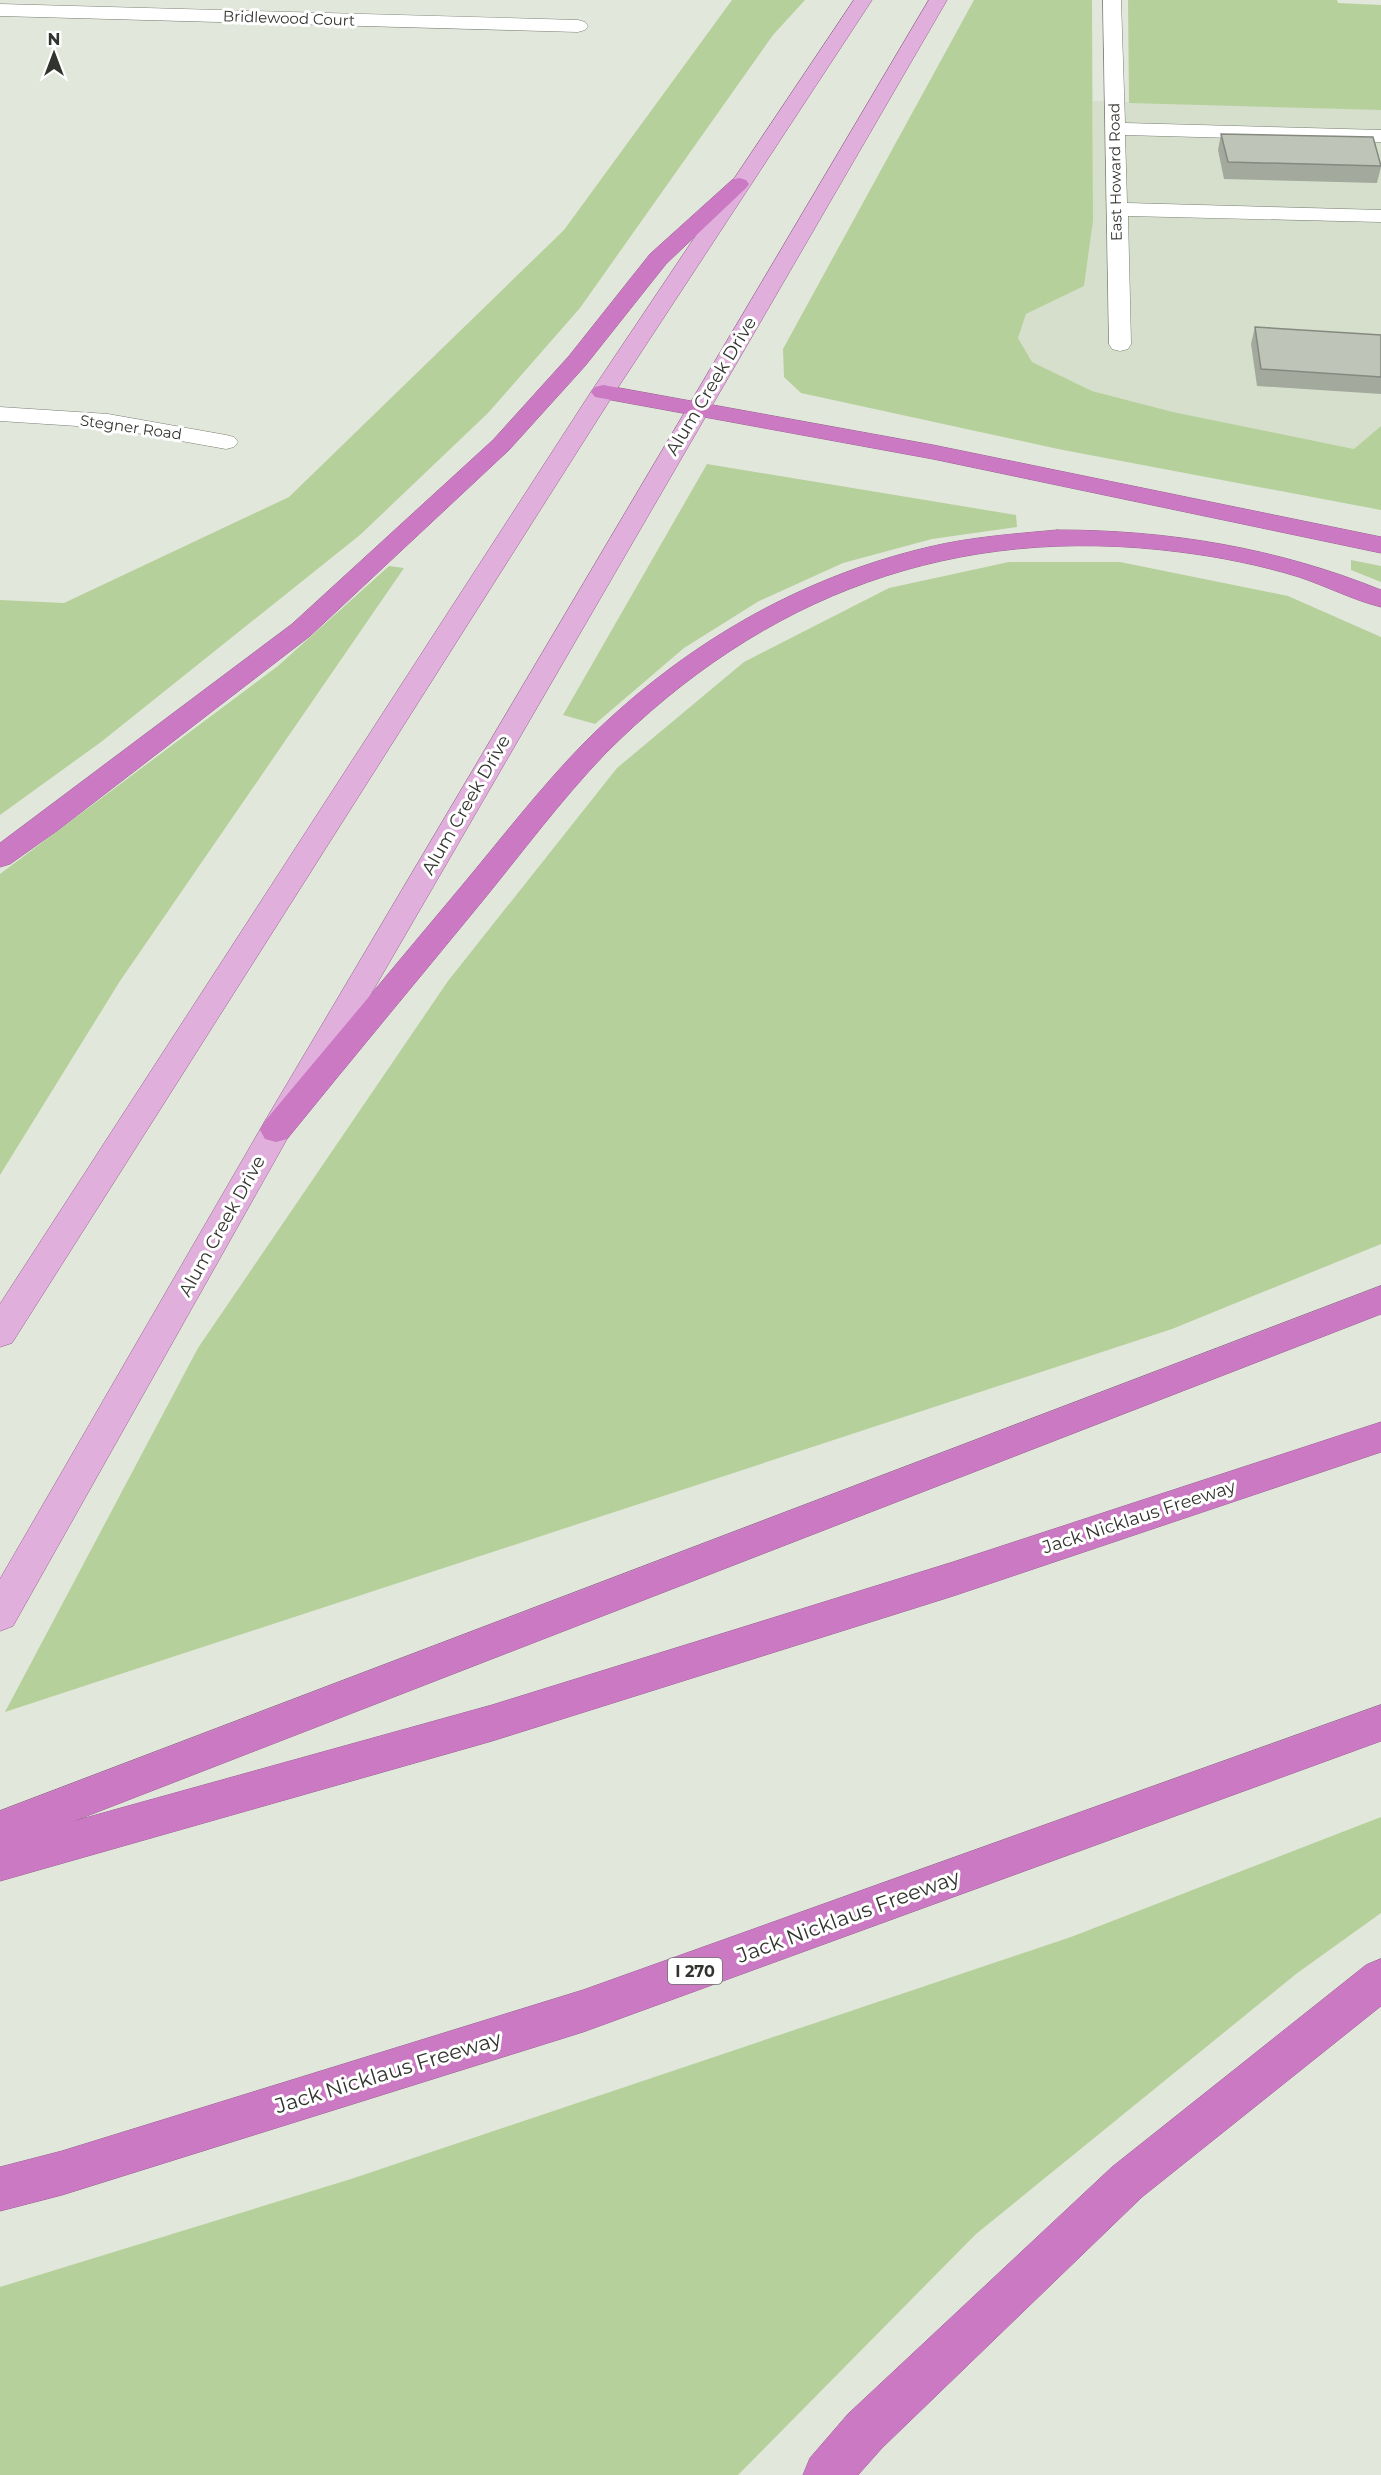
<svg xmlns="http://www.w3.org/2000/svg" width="1381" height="2475" font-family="Montserrat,sans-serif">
<rect width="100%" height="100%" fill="#e1e7da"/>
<polygon fill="#d5dfcb" points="1093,101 1381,110 1381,426 1354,449 1173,412 1092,391 1032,362 1018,338 1026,314 1084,286 1093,221"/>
<g fill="#b6d09b">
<polygon points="732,0 805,0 773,35 580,308 488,413 360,535 101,742 0,815 0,600 64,603 289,497 564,230"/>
<polygon points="974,0 1092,0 1093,221 1084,286 1026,314 1018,338 1032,362 1092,391 1173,412 1354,449 1381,426 1381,510 1058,449 801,393 784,377 783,349"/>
<polygon points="1128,0 1337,0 1338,3 1381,5 1381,110 1129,103"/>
<polygon points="707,464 1016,515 1017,527 932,539 843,563 759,601 684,648 595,724 563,715"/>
<polygon points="1351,560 1381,566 1381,582 1351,570"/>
<polygon points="1009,562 1120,562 1288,596 1381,637 1381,1244 1172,1329 5,1712 198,1348 448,981 617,768 744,662 889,588"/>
<polygon points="389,566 404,568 120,981 0,1175 0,874 278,666"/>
<polygon points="1381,1817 1381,1913 1296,1974 976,2234 738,2475 0,2475 0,2287 351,2179 1071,1937"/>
</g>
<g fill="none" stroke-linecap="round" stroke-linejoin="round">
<g stroke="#797f74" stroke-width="1">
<g id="minor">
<polygon points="1103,0 1121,0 1125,123 1381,130 1381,142 1125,135 1127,203 1381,210 1381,222 1128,216 1131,344 1128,349 1120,351 1112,349 1109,344"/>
<polygon points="0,4 578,20 585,22 588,26 585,30 578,32 0,16"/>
<polygon points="0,407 108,414 226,435 234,437 238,442 234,447 226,449 108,428 0,421"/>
</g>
</g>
<g stroke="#966190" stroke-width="1">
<g id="major">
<polygon points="854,0 872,0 615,392 12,1343 0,1347 0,1304 591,392"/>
<polygon points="929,0 947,0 287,1139 13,1626 0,1631 0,1579 265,1121"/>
</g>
</g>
<g stroke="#966190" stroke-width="1">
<g id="highway">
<polygon points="739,178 746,180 749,184 746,188 666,264 585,366 509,450 310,636 58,830 10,864 0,867 0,843 292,624 493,440 569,356 650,254 732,180"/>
<polygon points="603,385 933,445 1381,537 1381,553 933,459 595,397 591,392 595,387"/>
<path d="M1057 530C1169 530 1277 548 1381 590V607C1353 600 1326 586 1299 577 1260 565 1220 557 1180 552 955 523 764 594 605 754 560 801 521 854 480 904 416 982 351 1060 287 1139L276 1142 265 1139 260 1130 265 1121C330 1043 395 966 460 888 501 839 540 788 584 743 680 647 797 578 929 547 971 537 1014 534 1057 530Z"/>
<polygon points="1381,1286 1381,1314 74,1821 492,1705 953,1562 1381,1422 1381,1452 953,1596 492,1741 0,1881 0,1811"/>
<polygon points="1381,1705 1381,1741 583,2032 62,2195 0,2211 0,2167 62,2151 583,1990"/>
<polygon points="1381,1959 1381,2006 1142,2197 882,2448 858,2475 803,2475 810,2458 848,2414 1112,2167 1366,1965"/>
</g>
</g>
<use href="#minor" fill="#fff" fill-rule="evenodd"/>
<use href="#major" fill="#e0afdc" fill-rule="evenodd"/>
<use href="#highway" fill="#cc79c4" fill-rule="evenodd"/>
</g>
<g fill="#a3a99d">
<polygon points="1221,134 1381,165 1381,167 1377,183 1224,179 1218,150"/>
<polygon points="1255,327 1381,335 1381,394 1257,386 1251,344"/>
</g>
<g fill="#bec4b7" stroke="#858980" stroke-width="1.5">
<polygon points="1221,134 1373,137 1381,166 1228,162"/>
<polygon points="1255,327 1381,335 1381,377 1261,369"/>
</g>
<g text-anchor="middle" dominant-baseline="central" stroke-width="6" stroke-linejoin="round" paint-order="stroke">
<g font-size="15" fill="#32342f" stroke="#fff">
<text transform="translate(289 18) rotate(2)">Bridlewood Court</text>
<text transform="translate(1115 172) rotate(-91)">East Howard Road</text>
<text transform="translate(131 427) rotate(8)">Stegner Road</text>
</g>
<rect fill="#fff" stroke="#70716d" stroke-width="1.5" x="668" y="1958" width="54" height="26" rx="4.5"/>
<g font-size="16" font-weight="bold" fill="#32342f">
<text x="695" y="1971">I 270</text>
</g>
<g font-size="18" fill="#32342f" stroke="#fff">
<text transform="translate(711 386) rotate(-59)">Alum Creek Drive</text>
<text transform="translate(466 805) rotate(-60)">Alum Creek Drive</text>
<text transform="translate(222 1226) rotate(-61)">Alum Creek Drive</text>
<text transform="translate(1139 1517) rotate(-18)">Jack Nicklaus Freeway</text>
</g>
<g font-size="21" fill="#32342f" stroke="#fff">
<text transform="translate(848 1916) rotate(-20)">Jack Nicklaus Freeway</text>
<text transform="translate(388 2072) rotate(-17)">Jack Nicklaus Freeway</text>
</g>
</g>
<g transform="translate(54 54)" stroke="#ffffff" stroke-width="4.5" paint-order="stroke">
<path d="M0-4.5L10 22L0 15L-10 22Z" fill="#32342f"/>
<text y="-9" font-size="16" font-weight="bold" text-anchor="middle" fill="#32342f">N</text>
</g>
</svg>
